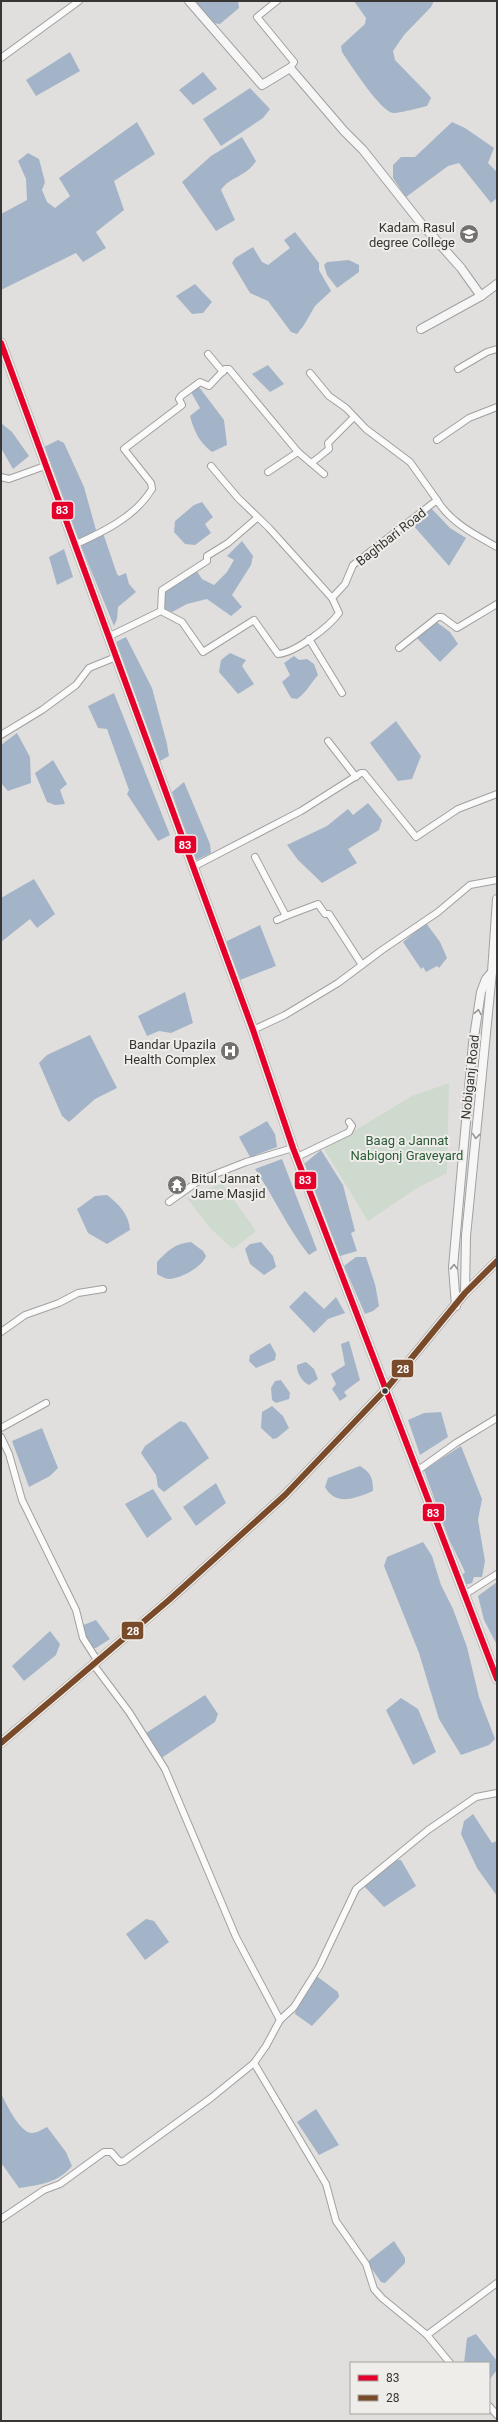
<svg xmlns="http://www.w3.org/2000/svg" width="498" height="2422" font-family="Roboto,sans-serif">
<rect width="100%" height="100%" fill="#e1dfdd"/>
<g fill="#cedace">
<polygon points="449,1083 447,1173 417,1188 368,1221 324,1149 412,1096"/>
<polygon points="222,1183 256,1231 233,1249 210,1228 187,1198"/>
</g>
<g fill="#a3b4c9">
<polygon points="189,1 238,1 239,8 220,24 206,22"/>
<path d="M354 1H434L431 7 404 35 393 51 395 60 428 94 431 98 427 106C423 107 396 114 393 113 381 112 350 64 342 52L341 46 365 24 366 18Z"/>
<polygon points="70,52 80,71 36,96 26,80"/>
<polygon points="203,72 217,89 193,105 179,90"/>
<polygon points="250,88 270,109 263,118 221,146 203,119"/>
<polygon points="137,122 155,154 114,181 124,210 96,232 106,248 83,262 76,253 1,290 1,214 27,200 26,179 18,161 28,153 39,159 45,182 42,190 47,202 55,208 70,196 59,178"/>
<polygon points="452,122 465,128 494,148 488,163 497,172 497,198 491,203 459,163 448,166 406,197 393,178 393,165 401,157 415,157"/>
<path d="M242 137 256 161C246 177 229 177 221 190L235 220 216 231 182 182 211 156Z"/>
<polygon points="295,232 319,263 319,270 331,291 315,306 304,325 297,334 291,332 268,301 250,293 232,263 235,258 253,247 262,262 268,265 290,248 284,240"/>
<polygon points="349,260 359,265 359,272 337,288 327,275 324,265 327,262"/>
<polygon points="195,284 212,302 203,313 192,314 176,296"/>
<polygon points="268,365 284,384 270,392 252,374"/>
<path d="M199 387 224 420 227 445 212 452C199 442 194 431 190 416L200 408 191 392Z"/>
<polygon points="1,423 12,432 29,456 13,469 1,448"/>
<path d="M58 440 64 443 84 487 96 530C92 536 84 539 77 540L44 453V447Z"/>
<polygon points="202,502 213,517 205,524 211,533 195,545 185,544 174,532 175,521 194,505"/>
<polygon points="430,507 450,528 466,538 449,566 412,524"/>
<polygon points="103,533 117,574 119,576 126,573 129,584 136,592 118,607 117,619 114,626 81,546"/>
<polygon points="242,541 253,556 251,565 232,595 242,607 231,616 207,599 187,604 172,612 162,608 161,591 196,570 202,579 214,585 227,572 234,560 227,556"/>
<polygon points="64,549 73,577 57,585 49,557"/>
<polygon points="435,621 450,632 458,644 440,662 416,637"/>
<polygon points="126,637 152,688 167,744 169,756 160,761 114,643"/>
<polygon points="230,653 246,660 242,666 254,684 238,694 219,672 221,660"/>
<path d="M294 656 299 660 307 659 314 664 318 675C311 683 306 693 297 699L291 698 282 682 290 675 284 663Z"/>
<polygon points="114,693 170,835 158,841 127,794 129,790 107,729 98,728 88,706"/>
<polygon points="396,721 421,756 412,779 398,781 370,743"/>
<polygon points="17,733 30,757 31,783 8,791 1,783 1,745"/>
<polygon points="53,760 67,784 60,790 65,804 55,805 47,802 35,773"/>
<polygon points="184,782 210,844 211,853 194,861 172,792"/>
<polygon points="368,803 382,820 379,830 348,849 357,863 322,883 298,860 287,845 327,826 348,809 353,815"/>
<polygon points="34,879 55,914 37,928 30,919 1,942 1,898"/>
<polygon points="426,923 440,942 447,958 439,968 437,966 426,972 423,967 421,969 403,942"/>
<polygon points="260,925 276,966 240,980 225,942"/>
<polygon points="185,992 193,1023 171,1033 159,1031 147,1036 138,1016"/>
<polygon points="90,1035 117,1088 95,1099 69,1122 62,1116 39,1063 47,1055"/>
<polygon points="267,1121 275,1134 277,1147 250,1157 239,1137"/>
<polygon points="321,1150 343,1185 355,1231 351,1233 357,1251 340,1256 304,1164"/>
<path d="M282 1159 317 1250 309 1255C288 1229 274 1197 255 1169Z"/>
<path d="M107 1195C119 1204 129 1215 130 1230L107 1244 88 1233 77 1209 95 1196Z"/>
<path d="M191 1242 203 1251 206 1256C202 1267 182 1278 169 1279 165 1279 161 1276 157 1274V1262C167 1251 176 1243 191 1242Z"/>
<polygon points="261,1242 273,1256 276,1267 264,1275 250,1264 245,1249 250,1244"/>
<polygon points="356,1257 366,1257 375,1284 379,1306 373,1311 365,1314 344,1266"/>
<polygon points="305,1291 324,1309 336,1297 345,1313 328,1319 314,1333 289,1307"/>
<polygon points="349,1341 360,1380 344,1392 347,1396 340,1401 332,1389 336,1384 331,1374 345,1365 341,1344"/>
<polygon points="270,1343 276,1354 275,1360 256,1368 249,1361 250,1355"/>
<path d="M306 1362 314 1369 318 1379 309 1385C303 1383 296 1372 297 1365Z"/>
<polygon points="281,1380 290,1393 289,1399 276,1403 272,1400 271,1388 275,1381"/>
<polygon points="272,1406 283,1416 289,1428 277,1438 273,1439 261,1428 262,1412"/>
<polygon points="441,1412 448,1437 420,1455 408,1420 424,1413"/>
<polygon points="180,1421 186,1423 209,1458 164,1492 158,1487 156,1475 141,1453 145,1446"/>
<polygon points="42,1428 58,1468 50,1476 29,1487 12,1441"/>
<polygon points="461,1446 482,1499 478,1520 485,1561 482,1577 474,1577 472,1583 465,1585 460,1577 465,1572 449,1539 424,1470"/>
<path d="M360 1466C371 1473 373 1478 373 1491 356 1498 336 1507 325 1487L328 1478Z"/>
<polygon points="216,1483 226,1503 196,1526 183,1507"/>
<polygon points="153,1489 172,1519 147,1538 125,1504"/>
<polygon points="423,1542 432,1556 441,1585 453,1609 467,1647 479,1697 495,1739 489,1745 461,1755 439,1719 419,1653 384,1566 387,1557"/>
<polygon points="497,1582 497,1645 484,1620 478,1596"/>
<polygon points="96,1620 110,1639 96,1648 91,1648 85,1640 81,1626"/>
<polygon points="50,1631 60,1644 56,1655 24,1681 12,1666"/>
<polygon points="205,1695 218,1714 215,1722 160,1759 146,1733"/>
<polygon points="401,1698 418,1709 436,1752 413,1765 386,1710"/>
<polygon points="473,1814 492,1843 497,1841 497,1896 477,1868 461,1834 464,1821"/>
<polygon points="390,1860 401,1860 416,1886 384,1907 362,1884"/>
<polygon points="146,1919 154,1921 169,1942 145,1960 126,1934"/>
<polygon points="315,1975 338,1992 339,1997 312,2026 295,2014 296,2007"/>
<path d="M1 2093C6 2104 20 2133 32 2133 37 2133 43 2129 47 2127L66 2152 72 2166C58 2183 39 2185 19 2188L2 2164Z"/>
<polygon points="316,2109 339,2145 319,2155 297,2122"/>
<polygon points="394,2241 405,2258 405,2263 385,2283 381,2282 367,2262"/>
<polygon points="476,2334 497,2361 497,2370 489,2380 489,2363 464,2363 467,2338"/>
</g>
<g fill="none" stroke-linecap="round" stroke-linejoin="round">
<g stroke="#a1a09e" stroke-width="8">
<g id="street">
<polyline points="277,1 257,17 294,62 290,68"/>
<polyline points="1,58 79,1"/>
<polyline points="208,354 223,372"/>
<polyline points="458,369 487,352 497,349"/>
<polyline points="310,373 329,396 346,408 366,429 410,462 437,500"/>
<polyline points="437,440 469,418 497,407"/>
<polyline points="311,463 324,474"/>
<polyline points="211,466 238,498 269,528 332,598"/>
<polyline points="268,472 298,452 311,463 314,461 329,449 328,443 354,417"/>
<polyline points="1,477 9,479 45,466"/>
<path d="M74 545C103 532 135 517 152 489L151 483 124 449 182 405 179 399 181 396 200 382 209 386 225 369H229L298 452"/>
<polyline points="161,611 162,590 207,561 207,556 228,543 257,518"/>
<path d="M108 637 161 611 182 622 203 652 254 620 278 654C295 653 329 627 339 613L332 598 345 584 353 565 437 500C450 522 475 535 497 547"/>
<polyline points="309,639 342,693"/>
<polyline points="399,648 438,617 442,617 457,628 497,604"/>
<polyline points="1,735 42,710 76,685 89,668 116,657"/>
<polyline points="328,741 356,777"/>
<polyline points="255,857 286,916 318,904 325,914 329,914 362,965"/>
<polyline points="193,867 301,811 361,773 364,773 416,837 458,809 497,794"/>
<polyline points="277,920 286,916"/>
<polyline points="253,1030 285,1015 338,983 382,950 438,912 470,885 497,880"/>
<polyline points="297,1157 349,1132 352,1126 349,1122"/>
<polyline points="169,1202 200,1180 246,1162 293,1148"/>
<polyline points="1,1332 25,1315 59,1303 78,1293 103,1289"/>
<polyline points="1,1428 46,1403"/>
<polyline points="1,1437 9,1454 22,1500 76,1610 83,1638 97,1660"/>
<polyline points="417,1471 456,1443 497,1418"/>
<polyline points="464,1595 497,1574"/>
<polyline points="93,1664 129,1712 165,1769 236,1937 280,2020 294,2007 319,1967 356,1889 428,1830 476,1797 497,1793"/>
<polyline points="254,2063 326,2184 336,2221 366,2264 374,2289 382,2298 427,2335 497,2283"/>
<polyline points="1,2219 44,2190 60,2184 104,2152 111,2152 120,2162 124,2161 211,2098 254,2063 266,2046 280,2020"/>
<polyline points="427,2335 450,2363"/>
<polyline points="489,2406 497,2415"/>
</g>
</g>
<g stroke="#a1a09e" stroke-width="10">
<g id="secondary">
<polyline points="189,1 262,85 290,68 344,131 363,150 420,222 461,268 481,296"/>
<polyline points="421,329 481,296 497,284"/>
<polyline points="465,1293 466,1236 492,972 497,899"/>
<polyline points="456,1306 453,1267 473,1043 481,992 486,979 492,972"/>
<polyline points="1,1743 169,1600 285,1495 387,1388 465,1293 497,1261"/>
</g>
</g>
<g stroke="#bebdbb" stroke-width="11">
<polyline id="primary" points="1,343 253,1030 293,1148 497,1679"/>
</g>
<use href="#street" stroke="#fafafa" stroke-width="6"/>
<use href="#secondary" stroke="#f6f6f7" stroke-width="8"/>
<use href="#primary" stroke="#f1f1f5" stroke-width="9"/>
<g stroke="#efede9" stroke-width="9">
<polyline id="bus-1" points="1,343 253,1030 293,1148 497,1679"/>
</g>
<g stroke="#efede9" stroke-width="9">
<polyline id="bus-2" points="1,1743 169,1600 285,1495 387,1388 465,1293 497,1261"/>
</g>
<use href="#bus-1" stroke="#e4002b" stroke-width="6"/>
<use href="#bus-2" stroke="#7a4b2a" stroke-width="6"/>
</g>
<defs><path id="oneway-chevron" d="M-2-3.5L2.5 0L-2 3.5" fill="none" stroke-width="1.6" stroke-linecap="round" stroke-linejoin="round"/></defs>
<g stroke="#969696">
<use href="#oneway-chevron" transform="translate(478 1012) rotate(-80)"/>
<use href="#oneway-chevron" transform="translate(476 1136) rotate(96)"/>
<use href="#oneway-chevron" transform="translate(454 1267) rotate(-88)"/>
</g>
<defs>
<g id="university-disc" transform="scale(1)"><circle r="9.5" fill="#72716f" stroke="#efede9"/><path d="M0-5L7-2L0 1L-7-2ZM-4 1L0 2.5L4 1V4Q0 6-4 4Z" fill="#fff"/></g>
<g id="hospital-disc" transform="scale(1)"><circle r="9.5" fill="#72716f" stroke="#efede9"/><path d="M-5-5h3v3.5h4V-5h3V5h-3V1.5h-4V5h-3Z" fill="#fff"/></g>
<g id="temple-disc" transform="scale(1)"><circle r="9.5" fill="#72716f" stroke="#efede9"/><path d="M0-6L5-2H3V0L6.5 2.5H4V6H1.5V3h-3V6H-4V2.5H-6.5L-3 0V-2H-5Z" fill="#fff"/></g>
</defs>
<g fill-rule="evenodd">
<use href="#university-disc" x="469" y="234"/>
<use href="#hospital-disc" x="230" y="1051"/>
<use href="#temple-disc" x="177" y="1185"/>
</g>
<circle fill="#373634" stroke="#efede9" stroke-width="1.5" cx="385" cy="1391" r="3.5"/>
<g text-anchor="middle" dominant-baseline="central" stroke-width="4" stroke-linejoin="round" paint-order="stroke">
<g font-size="13" fill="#373634" stroke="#efede9" text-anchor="end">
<text x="455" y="227">Kadam Rasul<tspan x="455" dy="15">degree College</tspan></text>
<text x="216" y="1044">Bandar Upazila<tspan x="216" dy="15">Health Complex</tspan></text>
<text x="191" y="1178" text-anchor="start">Bitul Jannat<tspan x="191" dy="15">Jame Masjid</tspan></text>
</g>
<g font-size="13" fill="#373634" stroke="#efede9">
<text transform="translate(391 537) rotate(-38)">Baghbari Road</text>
<text transform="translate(470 1077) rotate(-84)">Nobiganj Road</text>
</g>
<g font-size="13" fill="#285b36" stroke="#efede9">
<text x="407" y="1140">Baag a Jannat<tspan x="407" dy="15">Nabigonj Graveyard</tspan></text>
</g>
</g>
<g stroke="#efede9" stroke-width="1.5">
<rect x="51" y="501" width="23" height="19" rx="4" fill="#e4002b"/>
<rect x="174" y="835" width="23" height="19" rx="4" fill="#e4002b"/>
<rect x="294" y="1171" width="23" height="19" rx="4" fill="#e4002b"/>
<rect x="391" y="1359" width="23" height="19" rx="4" fill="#7a4b2a"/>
<rect x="422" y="1503" width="23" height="19" rx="4" fill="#e4002b"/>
<rect x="121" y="1621" width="23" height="19" rx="4" fill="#7a4b2a"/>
</g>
<g font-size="11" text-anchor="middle" font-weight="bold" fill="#fff">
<text x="62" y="514">83</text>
<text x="185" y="849">83</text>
<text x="305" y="1184">83</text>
<text x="403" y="1373">28</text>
<text x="433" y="1517">83</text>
<text x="133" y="1635">28</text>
</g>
<rect width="498" height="2422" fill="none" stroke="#373634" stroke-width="4"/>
<rect x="350" y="2362" width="140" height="52" fill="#efede9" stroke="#a5a4a1"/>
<rect x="358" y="2375" width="20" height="6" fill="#e4002b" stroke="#a5a4a1"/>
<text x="386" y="2382" font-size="12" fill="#373634">83</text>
<rect x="358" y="2395" width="20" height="6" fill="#7a4b2a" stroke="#a5a4a1"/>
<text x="386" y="2402" font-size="12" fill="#373634">28</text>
</svg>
